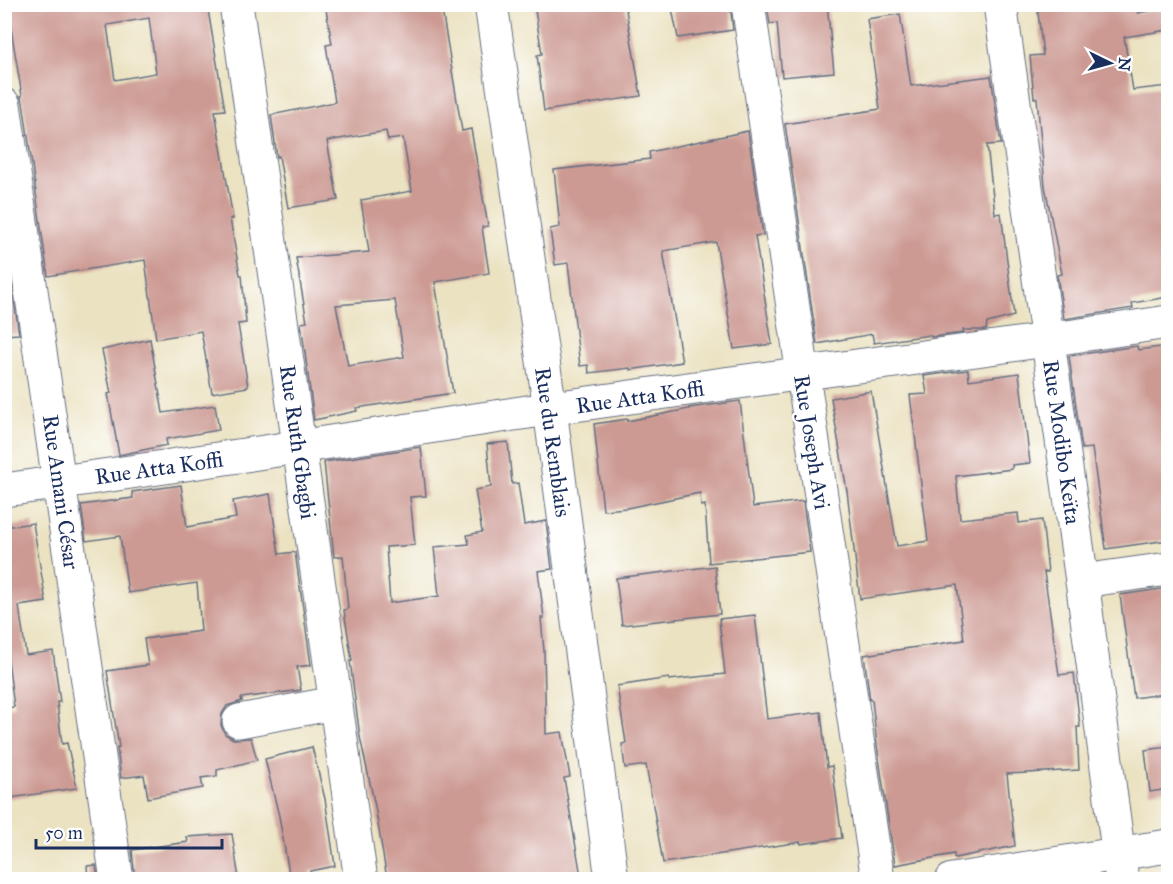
<svg xmlns="http://www.w3.org/2000/svg" width="1173" height="884" font-family="'IM FELL Great Primer',serif">
<rect width="100%" height="100%" fill="#fff"/>
<filter id="ink" filterUnits="userSpaceOnUse"><feTurbulence type="fractalNoise" baseFrequency=".0167" numOctaves="2"/><feDisplacementMap in="SourceGraphic" scale="12" xChannelSelector="R" yChannelSelector="G"/><feConvolveMatrix kernelMatrix="1 2 1 2 8 2 1 2 1" color-interpolation-filters="sRGB"/></filter>
<filter id="wash" filterUnits="userSpaceOnUse"><feTurbulence type="fractalNoise" baseFrequency=".008" numOctaves="4" result="noise"/><feDisplacementMap in="SourceGraphic" scale="24" xChannelSelector="R" yChannelSelector="G"/><feGaussianBlur stdDeviation="1.35" result="paint"/><feColorMatrix in="noise" values="0 0 0 0 0 0 0 0 0 0 0 0 0 0 0 0 0 1.4 0 .05"/><feComposite in="paint" operator="in"/></filter>
<g filter="url(#wash)">
<rect width="100%" height="100%" fill="#ebe2c1"/>
<g id="blocks">
<g fill="#cc9a93" fill-rule="evenodd">
<path d="M7 4H207L225 110 215 111 233 219H230L240 275H242L246 323 238 324 248 387 212 393 201 331 156 339 145 260 48 276 23 102 20 96H22ZM149 18 156 73 115 80 107 25Z"/>
<path d="M325 4H441L462 131 471 129 488 226 482 227 489 273 435 282 453 393 356 408 357 411 314 420 301 323 307 322 296 258 369 252 361 200 412 191 403 138 388 140 386 131 327 141 338 200 288 208 279 156 277 157 271 115 335 102 326 45 332 44ZM395 300 404 357 348 366 336 305Z"/>
<polygon points="534,4 625,4 641,96 544,111 537,55 542,54"/>
<polygon points="671,4 730,4 733,30 678,38"/>
<polygon points="767,4 827,4 834,72 782,77 777,23 770,24"/>
<polygon points="1037,4 1136,4 1138,13 1168,8 1168,30 1124,37 1133,90 1168,86 1168,297 1132,303 1133,308 1064,319 1057,275 1062,274 1045,186 1037,98 1034,98 1030,56 1043,55"/>
<polygon points="900,14 911,86 991,76 1001,144 987,145 995,214 1001,213 1014,316 987,323 986,330 963,330 964,333 931,337 930,335 874,343 872,334 817,344 785,124 880,109 867,19"/>
<polygon points="748,131 763,235 755,236 772,344 734,349 716,242 663,251 682,362 630,370 630,368 589,373 588,365 580,366 568,263 555,265 550,229 560,227 554,170 650,159 649,152"/>
<polygon points="4,255 7,255 19,334 4,335"/>
<polygon points="150,339 163,413 215,405 219,430 166,439 167,445 119,455 108,394 111,393 102,350"/>
<polygon points="1137,346 1138,350 1168,346 1168,540 1106,549 1092,448 1082,449 1069,356"/>
<polygon points="968,370 969,380 1019,373 1030,463 1012,465 1012,469 956,476 960,519 1018,513 1019,523 1042,520 1048,572 1044,572 1059,675 1074,673 1080,727 1077,727 1079,770 1007,774 1015,846 954,858 954,854 895,865 877,745 872,700 870,700 864,655 964,640 957,585 860,599 847,491 831,398 871,391 897,546 928,541 910,395 927,394 924,376"/>
<polygon points="740,401 753,507 803,501 810,552 709,563 705,505 701,506 700,493 627,508 603,510 594,424 627,419 627,421 689,409 689,408"/>
<polygon points="508,442 512,484 518,483 524,525 546,521 552,569 538,571 544,618 541,618 544,651 546,734 562,732 570,777 564,778 581,876 560,879 387,879 375,806 360,737 350,661 352,661 344,610 348,609 343,556 334,557 324,462 421,447 426,496 410,497 415,545 386,547 390,603 439,596 434,547 469,544 467,535 482,532 475,490 491,487 487,444"/>
<polygon points="181,485 187,527 236,518 233,501 270,494 279,554 295,552 311,665 297,667 301,690 241,698 242,701 227,706 222,714 221,725 225,734 233,739 251,738 257,760 217,770 217,776 201,778 203,788 148,798 144,775 121,778 117,747 119,747 107,671 148,665 144,639 201,631 197,583 128,593 120,536 86,541 81,505 133,498 132,492"/>
<polygon points="33,523 46,602 19,606 26,655 53,651 60,702 57,702 62,744 67,743 77,788 4,799 4,708 14,707 7,652 4,652 4,589 10,588 4,554 4,527"/>
<polygon points="715,566 720,614 622,625 616,578"/>
<polygon points="1168,588 1168,693 1134,698 1120,595"/>
<polygon points="755,615 767,719 821,712 827,767 832,766 842,838 801,844 800,842 663,863 646,765 625,768 622,744 626,743 617,686 669,678 669,680 725,674 719,619"/>
<polygon points="312,747 325,799 335,866 310,871 311,877 290,879 279,816 265,759"/>
<polygon points="1168,747 1168,789 1150,792 1145,750"/>
<polygon points="232,834 239,879 135,879 132,850 188,842 187,837"/>
<polygon points="96,865 98,879 88,879 87,866"/>
</g>
</g>
</g>
<g filter="url(#ink)">
<use href="#blocks" fill-opacity="0" stroke="#646e81" stroke-width="1.5"/>
<g fill="none" stroke-linecap="round" stroke-linejoin="round">
<g stroke="#646e81" stroke-width="35">
<g id="minor">
<polyline points="236,4 361,880"/>
<polyline points="491,4 550,409 612,880"/>
<polyline points="748,4 878,880"/>
<polyline points="1000,4 1082,581 1122,880"/>
<polyline points="4,105 117,880"/>
<path d="M4 490C186 465 367 436 548 409 755 378 962 354 1168 322"/>
<polyline points="1082,581 1168,569"/>
<polyline points="239,721 335,703"/>
<polyline points="952,880 1168,846"/>
</g>
</g>
<use href="#minor" stroke="#fff" stroke-width="33"/>
</g>
</g>
<g text-anchor="middle" dominant-baseline="central" stroke-width="5" stroke-linejoin="round" paint-order="stroke">
<g font-size="22" fill="#1b2f5e" stroke="#fff">
<text transform="translate(640 397) rotate(-8)">Rue Atta Koffi</text>
<text transform="translate(298 442) rotate(82)">Rue Ruth Gbagbi</text>
<text transform="translate(553 442) rotate(82)">Rue du Remblais</text>
<text transform="translate(812 442) rotate(81)">Rue Joseph Avi</text>
<text transform="translate(1062 442) rotate(82)">Rue Modibo Keïta</text>
<text transform="translate(159 468) rotate(-8)">Rue Atta Koffi</text>
<text transform="translate(61 492) rotate(82)">Rue Amani César</text>
</g>
</g>
<rect width="1173" height="884" fill="none" stroke="#fff" stroke-width="24"/>
<g transform="translate(1110 63) rotate(95)" stroke="#ffffff" stroke-width="4.5" paint-order="stroke">
<path d="M0-4.5L10 22L0 15L-10 22Z" fill="#1b2f5e"/>
<text y="-9" font-size="16" font-weight="bold" text-anchor="middle" fill="#1b2f5e">N</text>
</g>
<path d="M36 839v9h186v-9" fill="none" stroke="#1b2f5e" stroke-width="3"/>
<text x="45" y="839" font-size="18" fill="#1b2f5e" stroke="#ffffff" stroke-width="4.5" paint-order="stroke">50 m</text>
</svg>
